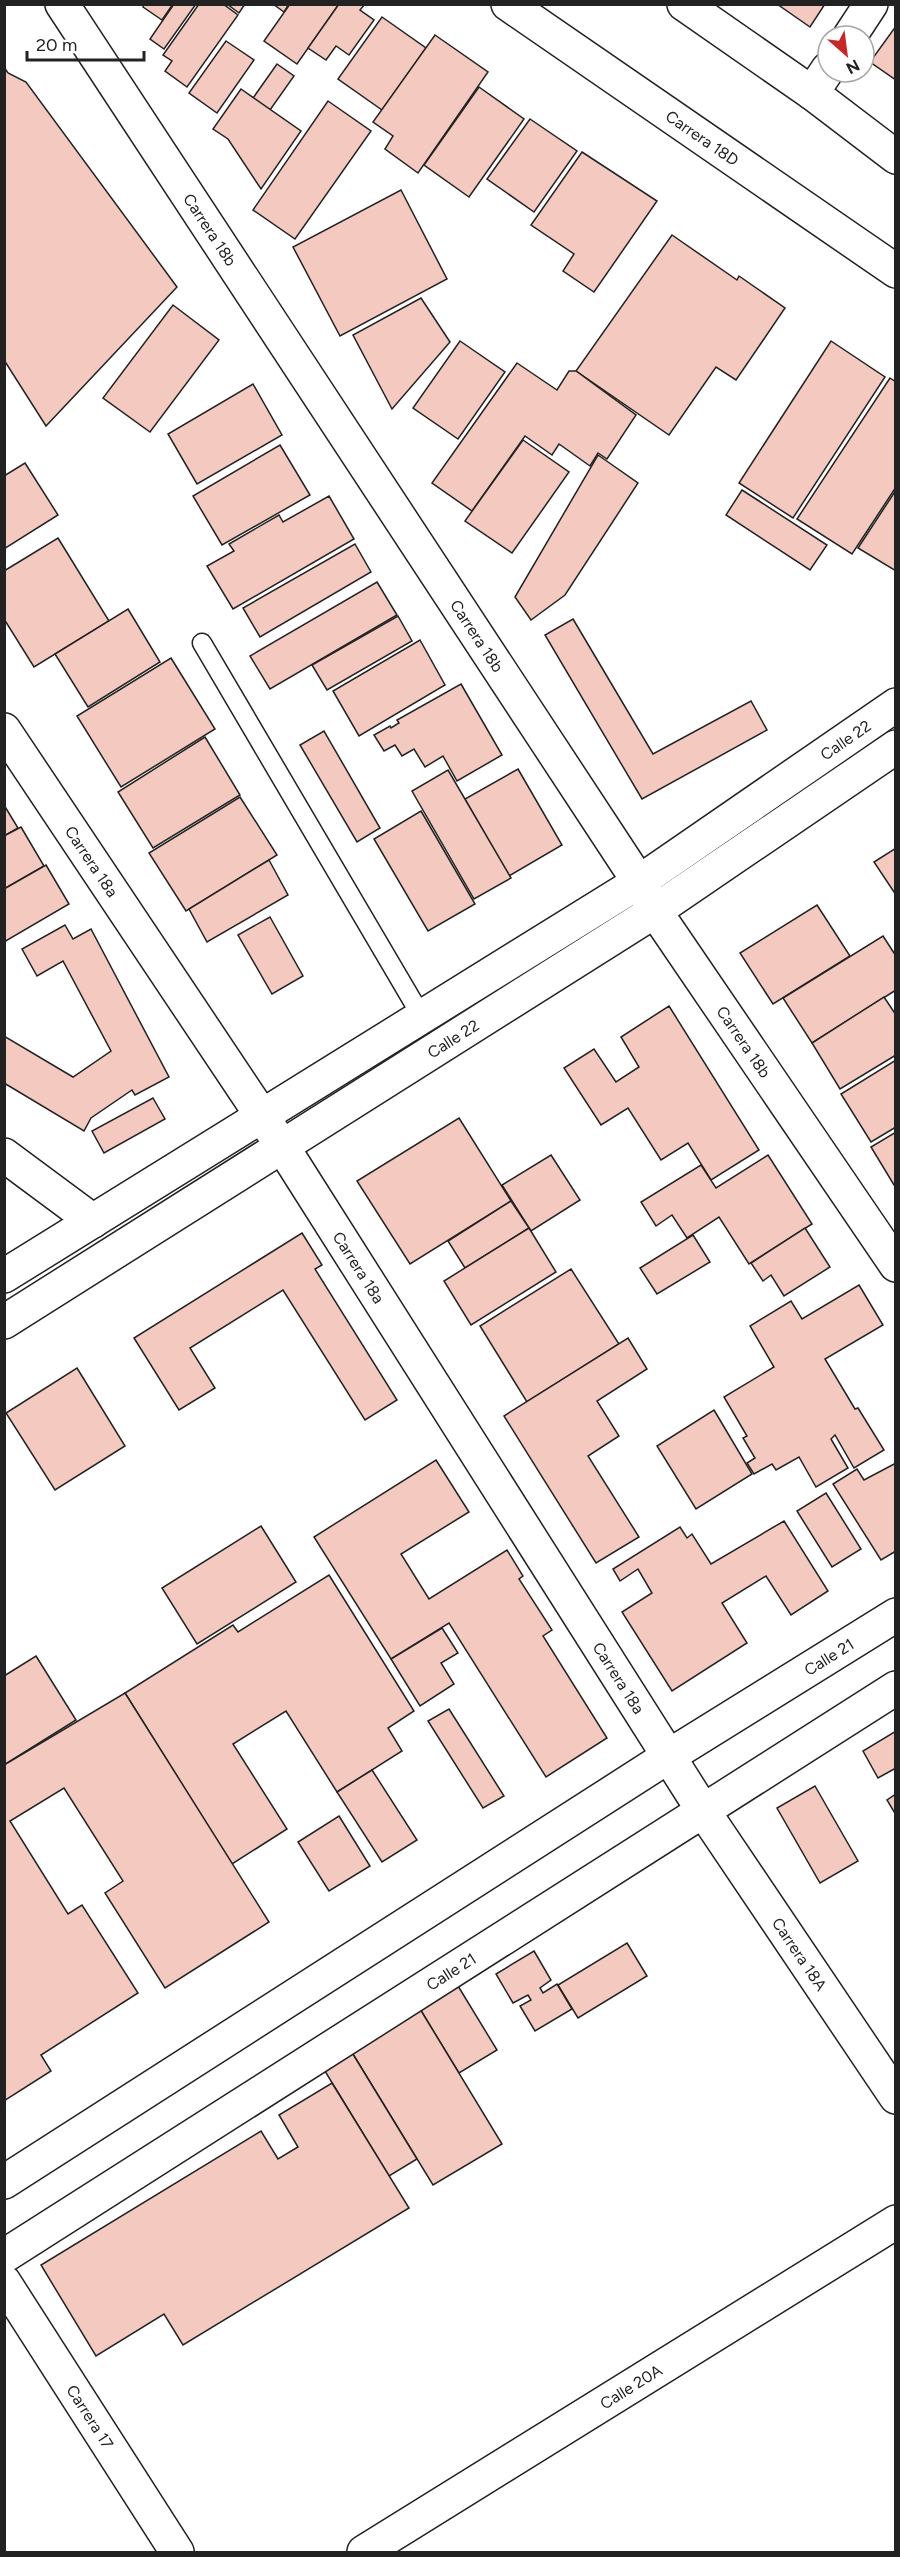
<svg xmlns="http://www.w3.org/2000/svg" width="900" height="2557" font-family="Figtree,sans-serif">
<rect width="100%" height="100%" fill="#fff"/>
<g fill="#f3c9c0" stroke="#222" stroke-width="1.5">
<polygon points="144,4 173,4 162,20 143,7"/>
<polygon points="174,4 196,4 164,49 150,39"/>
<polygon points="199,4 223,4 238,15 187,87 165,71 172,61 163,55"/>
<polygon points="227,4 245,4 239,13"/>
<polygon points="273,4 289,4 284,12"/>
<polygon points="290,4 339,4 297,64 264,41"/>
<polygon points="339,4 365,4 360,10 374,20 349,55 336,46 326,60 308,48"/>
<polygon points="777,4 825,4 810,27"/>
<polygon points="382,17 426,48 382,110 338,79"/>
<polygon points="896,26 896,80 870,62"/>
<polygon points="435,35 488,72 418,173 385,149 393,136 373,122"/>
<polygon points="226,41 254,60 217,113 189,93"/>
<polygon points="277,64 294,76 270,110 253,98"/>
<polygon points="4,67 8,73 26,82 177,287 46,426 4,360"/>
<polygon points="479,87 524,119 469,197 424,165"/>
<polygon points="241,89 301,131 261,189 228,139 213,129"/>
<polygon points="328,101 371,131 295,239 253,210"/>
<polygon points="530,119 577,151 534,212 487,179"/>
<polygon points="582,152 657,201 594,292 563,271 574,254 531,225"/>
<polygon points="401,190 447,279 340,336 293,247"/>
<polygon points="672,235 737,280 739,276 785,308 736,380 716,367 669,435 576,371"/>
<polygon points="421,298 450,342 392,409 353,335"/>
<polygon points="173,305 219,340 150,432 103,398"/>
<polygon points="460,341 505,372 458,439 413,408"/>
<polygon points="831,341 885,377 793,518 739,483"/>
<polygon points="517,363 557,390 569,371 576,371 636,415 607,459 598,453 590,466 559,444 552,455 525,436 472,511 432,483"/>
<polygon points="890,378 896,382 896,487 852,554 797,519"/>
<polygon points="253,384 282,435 197,484 168,434"/>
<polygon points="523,440 569,472 512,553 465,521"/>
<polygon points="280,445 310,495 222,545 193,496"/>
<polygon points="598,455 638,483 565,595 531,620 515,597"/>
<polygon points="25,463 58,515 4,549 4,476"/>
<polygon points="742,490 827,545 810,570 726,515"/>
<polygon points="896,490 896,571 858,548"/>
<polygon points="329,496 354,539 233,609 207,566 234,551 229,544 279,515 283,522"/>
<polygon points="58,538 109,621 34,667 4,619 4,571"/>
<polygon points="355,544 371,572 260,637 243,608"/>
<polygon points="377,582 397,615 270,689 250,656"/>
<polygon points="128,609 160,662 88,707 55,654"/>
<polygon points="398,616 412,641 327,690 312,665"/>
<polygon points="573,619 653,754 751,701 767,730 642,799 545,635"/>
<polygon points="420,640 445,685 359,736 333,691"/>
<polygon points="171,658 215,729 121,787 77,716"/>
<polygon points="461,684 502,755 457,781 443,756 425,767 414,749 402,756 395,745 384,751 374,735 390,726 391,728 399,723 397,720"/>
<polygon points="324,731 380,828 357,842 300,745"/>
<polygon points="205,737 240,795 153,848 118,792"/>
<polygon points="518,769 562,845 509,876 465,799"/>
<polygon points="448,770 511,878 474,899 412,791"/>
<polygon points="240,797 277,855 186,911 149,853"/>
<polygon points="4,805 18,828 4,836"/>
<polygon points="421,811 475,904 428,931 374,839"/>
<polygon points="21,827 44,866 4,889 4,836"/>
<polygon points="896,848 896,895 874,862"/>
<polygon points="269,860 288,895 207,942 189,909"/>
<polygon points="46,865 69,904 4,942 4,889"/>
<polygon points="817,905 850,956 773,1004 740,953"/>
<polygon points="270,917 303,976 272,994 238,935"/>
<polygon points="65,925 73,939 91,929 169,1077 135,1095 132,1090 91,1118 84,1131 4,1083 4,1036 73,1077 111,1051 63,961 37,976 22,949"/>
<polygon points="883,936 896,956 896,990 812,1043 783,998"/>
<polygon points="884,997 896,1015 896,1055 840,1089 812,1043"/>
<polygon points="669,1006 759,1150 711,1180 688,1143 661,1160 628,1108 601,1125 564,1068 594,1049 616,1082 639,1067 621,1037"/>
<polygon points="896,1060 896,1127 871,1142 841,1094"/>
<polygon points="153,1098 165,1119 104,1153 92,1131"/>
<polygon points="459,1118 511,1201 410,1264 357,1181"/>
<polygon points="896,1132 896,1184 894,1185 871,1147"/>
<polygon points="551,1155 580,1200 531,1231 502,1185"/>
<polygon points="768,1155 812,1224 749,1264 719,1217 687,1238 672,1215 656,1226 641,1202 701,1165 716,1188"/>
<polygon points="511,1201 529,1228 465,1268 448,1241"/>
<polygon points="529,1228 556,1272 471,1325 444,1281"/>
<polygon points="805,1228 830,1267 784,1296 771,1275 763,1281 751,1263"/>
<polygon points="302,1233 322,1265 315,1269 397,1400 365,1420 283,1290 190,1348 215,1388 179,1410 134,1338"/>
<polygon points="693,1235 710,1262 657,1294 640,1268"/>
<polygon points="571,1269 619,1344 527,1402 480,1326"/>
<polygon points="859,1285 883,1325 825,1359 855,1409 858,1408 884,1450 854,1468 835,1435 831,1439 848,1468 816,1487 799,1457 776,1470 772,1464 754,1474 747,1463 755,1458 743,1438 747,1436 724,1397 774,1367 750,1326 791,1301 802,1319"/>
<polygon points="628,1338 647,1369 597,1401 619,1436 588,1456 639,1537 596,1563 504,1416"/>
<polygon points="77,1368 125,1446 55,1490 6,1413"/>
<polygon points="714,1410 752,1474 696,1509 657,1446"/>
<polygon points="436,1460 469,1512 401,1554 429,1599 507,1550 523,1576 519,1579 552,1630 543,1636 607,1738 546,1777 449,1623 391,1659 314,1537"/>
<polygon points="896,1463 896,1551 881,1560 833,1484 857,1469 864,1480"/>
<polygon points="826,1493 861,1549 832,1567 797,1511"/>
<polygon points="784,1521 828,1591 791,1615 766,1576 722,1603 747,1643 672,1691 622,1612 652,1593 638,1569 620,1581 613,1569 680,1527 687,1538 692,1534 711,1564"/>
<polygon points="261,1526 296,1582 197,1644 162,1588"/>
<polygon points="329,1575 414,1711 388,1728 402,1751 337,1792 286,1711 233,1744 287,1829 232,1864 125,1693 233,1625 238,1632"/>
<polygon points="442,1628 458,1653 441,1663 454,1684 420,1706 391,1659"/>
<polygon points="36,1656 76,1720 4,1765 4,1676"/>
<polygon points="125,1693 269,1922 165,1988 105,1893 123,1881 64,1788 10,1821 68,1914 82,1905 138,1993 41,2055 51,2071 4,2101 4,1765"/>
<polygon points="449,1709 504,1796 483,1808 428,1721"/>
<polygon points="896,1731 896,1768 878,1778 863,1751"/>
<polygon points="372,1770 417,1840 382,1862 337,1792"/>
<polygon points="815,1786 858,1861 820,1883 777,1808"/>
<polygon points="896,1794 896,1815 887,1800"/>
<polygon points="339,1816 370,1866 329,1891 298,1842"/>
<polygon points="627,1943 647,1976 578,2018 558,1985"/>
<polygon points="534,1951 551,1980 540,1988 543,1993 557,1984 572,2009 535,2031 520,2006 531,2000 528,1995 513,2003 496,1974"/>
<polygon points="455,1981 497,2050 459,2073 417,2004"/>
<polygon points="417,2004 502,2144 433,2185 348,2046"/>
<polygon points="348,2046 417,2159 389,2176 320,2063"/>
<polygon points="332,2083 409,2208 183,2345 164,2314 96,2356 41,2265 261,2131 278,2159 298,2147 279,2115"/>
</g>
<g fill="none" stroke-linecap="round" stroke-linejoin="round">
<g stroke="#222" stroke-width="21">
<polyline id="lane" points="202,643 422,1017"/>
</g>
<g stroke="#222" stroke-width="36">
<g id="street">
<path id="s1" d="M62 4 639 882 655 911 896 1265"/>
<polyline points="850,36 871,4"/>
<polyline points="812,93 828,69"/>
<path id="s2" d="M4 730 282 1146 702 1809 896 2097"/>
<polyline points="4,1155 93,1221"/>
<path id="s3" d="M4 1276 639 882 896 705"/>
<path id="s4" d="M4 1322 655 911 896 747"/>
<path id="s5" d="M4 2282 177 2552"/>
<path id="s6" d="M364 2552 896 2222"/>
</g>
</g>
<g stroke="#222" stroke-width="36">
<g id="secondary">
<path id="s7" d="M4 2182 669 1756 896 1615"/>
<path id="s8" d="M4 2256 896 1688"/>
</g>
</g>
<g stroke="#222" stroke-width="36">
<g id="primary">
<path id="s9" d="M508 4 896 271"/>
<polyline points="684,4 812,93 896,157"/>
</g>
</g>
<use href="#lane" stroke="#fff" stroke-width="18"/>
<use href="#street" stroke="#fff" stroke-width="33"/>
<use href="#secondary" stroke="#fff" stroke-width="33"/>
<use href="#primary" stroke="#fff" stroke-width="33"/>
</g>
<g text-anchor="middle" dominant-baseline="central" stroke-width="4.5" stroke-linejoin="round" paint-order="stroke">
<g font-size="16" fill="#222" stroke="#fff">
<text stroke="none"><textPath href="#s9" startOffset="236">Carrera 18D</textPath></text>
<text stroke="none"><textPath href="#s1" startOffset="270">Carrera 18b</textPath></text>
<text stroke="none"><textPath href="#s1" startOffset="756">Carrera 18b</textPath></text>
<text stroke="none"><textPath href="#s3" startOffset="998">Calle 22</textPath></text>
<text stroke="none"><textPath href="#s2" startOffset="158">Carrera 18a</textPath></text>
<text stroke="none"><textPath href="#s4" startOffset="531">Calle 22</textPath></text>
<text stroke="none"><textPath href="#s1" startOffset="1242">Carrera 18b</textPath></text>
<text stroke="none"><textPath href="#s2" startOffset="644">Carrera 18a</textPath></text>
<text stroke="none"><textPath href="#s7" startOffset="978">Calle 21</textPath></text>
<text stroke="none"><textPath href="#s2" startOffset="1130">Carrera 18a</textPath></text>
<text stroke="none"><textPath href="#s2" startOffset="1460">Carrera 18A</textPath></text>
<text stroke="none"><textPath href="#s8" startOffset="530">Calle 21</textPath></text>
<text stroke="none"><textPath href="#s6" startOffset="314">Calle 20A</textPath></text>
<text stroke="none"><textPath href="#s5" startOffset="160">Carrera 17</textPath></text>
</g>
</g>
<rect width="900" height="2557" fill="none" stroke="#222222" stroke-width="12"/>
<g transform="translate(846 54) rotate(152)"><circle r="28" fill="#ffffff" stroke="#a7a7a7" stroke-width="1.5"/>
<path d="M0-4.5L10 22L0 15L-10 22Z" fill="#c62828"/>
<text y="-9" font-size="16" font-weight="bold" text-anchor="middle" fill="#222222">N</text>
</g>
<path d="M27 51v9h117v-9" fill="none" stroke="#222222" stroke-width="3"/>
<text x="36" y="51" font-size="18" fill="#222222" stroke="#ffffff" stroke-width="4.5" paint-order="stroke">20 m</text>
</svg>
